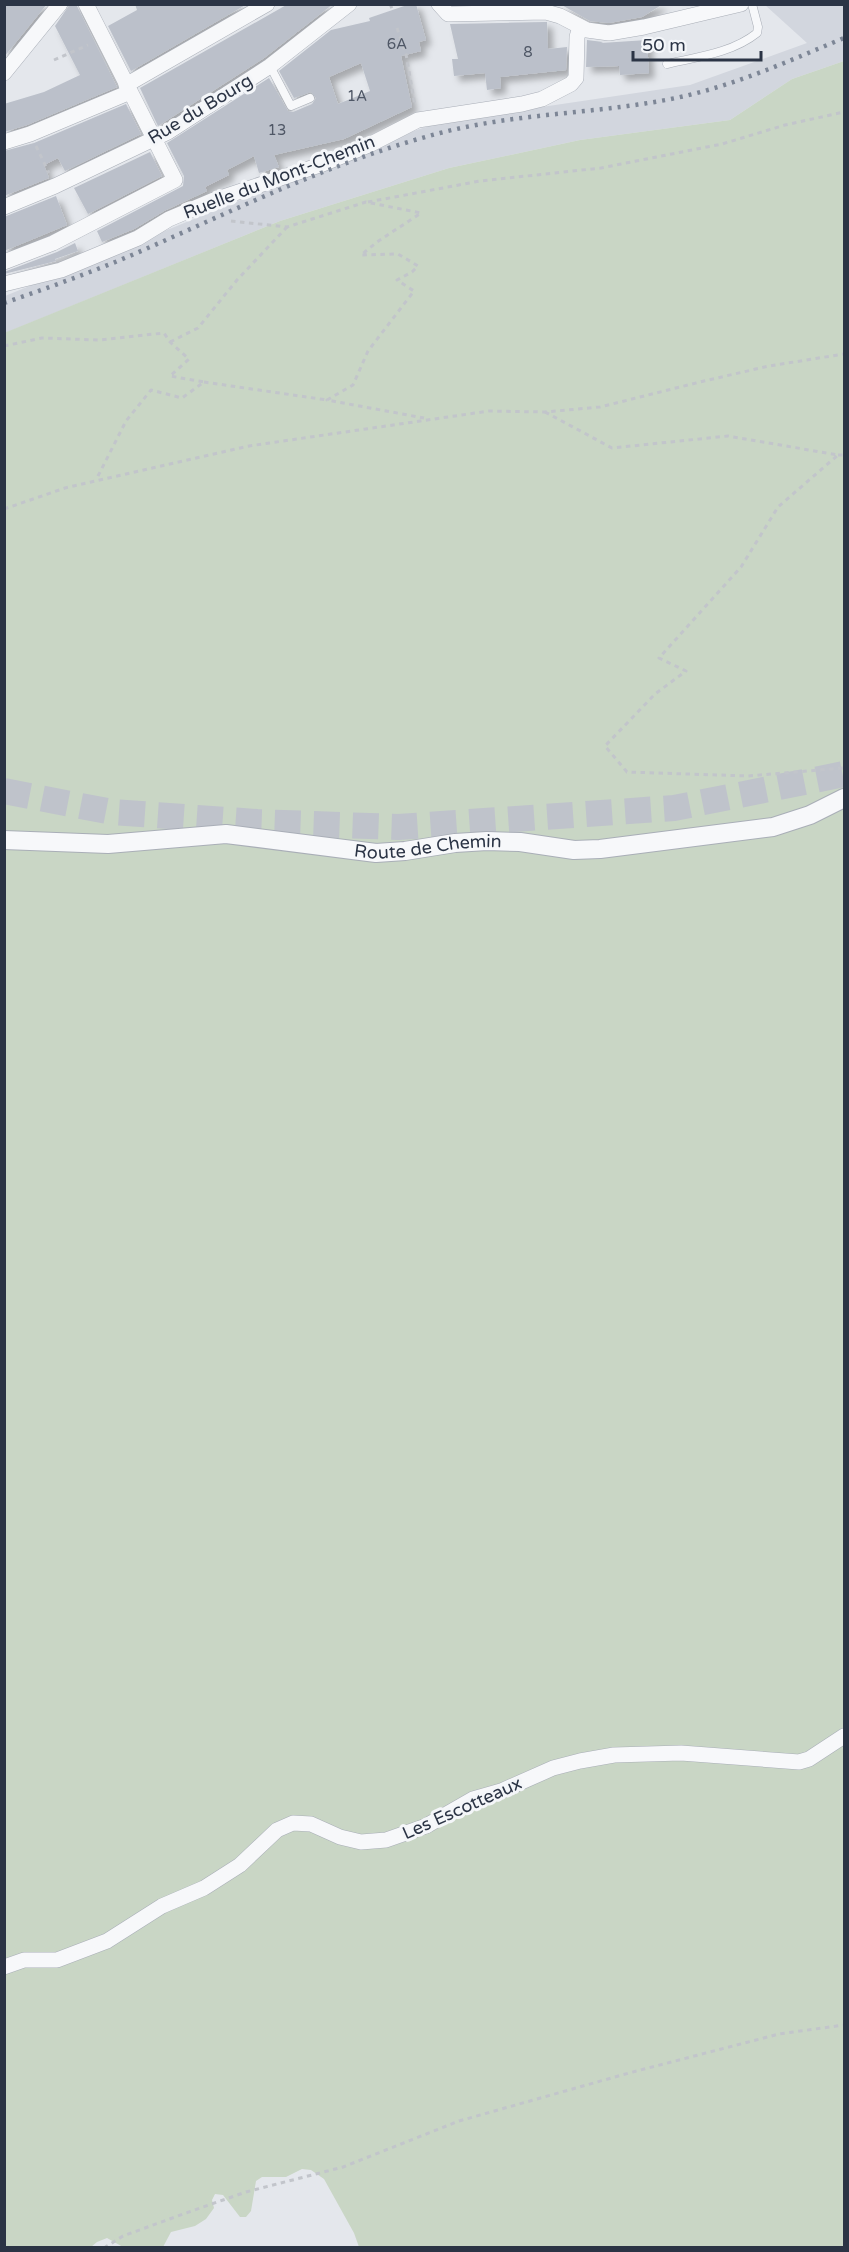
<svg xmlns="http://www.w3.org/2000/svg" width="849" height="2252" font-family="'Varela Round',sans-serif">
<defs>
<filter id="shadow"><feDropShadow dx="5.5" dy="5.5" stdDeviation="3" flood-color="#0004"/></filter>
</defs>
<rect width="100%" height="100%" fill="#e4e7ec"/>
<polygon fill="#d2d6de" points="765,5 844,5 844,61 792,79 730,120 580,140 449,168 280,221 5,333 5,296 393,138 441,122 690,85 807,43"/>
<polygon fill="#c9d6c5" points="844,61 844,2247 359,2247 354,2233 324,2179 311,2170 302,2169 286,2177 262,2177 256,2181 251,2211 246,2217 240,2217 223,2195 215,2194 212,2200 214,2208 206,2219 195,2226 171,2232 163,2247 123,2247 107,2238 97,2242 91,2247 5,2247 4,333 280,221 449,168 580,140 730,120 792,79"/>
<g fill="#bbc0ca" fill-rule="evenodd" filter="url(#shadow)">
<polygon points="4,4 47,4 4,57"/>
<polygon points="70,4 76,4 117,87 27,125 4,132 4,104 44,92 80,75 55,26"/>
<polygon points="135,4 247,4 131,71 108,26 137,10"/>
<polygon points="288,4 333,4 264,58 158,126 140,88"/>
<path d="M410 4H416L426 40 419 42 421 51 401 56 412 107 344 139 274 155 279 167 259 173 254 156 227 170 229 175 205 187 207 191 164 211 134 229 102 242 97 231 183 186 184 176 167 143 269 78 288 111 293 112 312 104 316 98 311 92 294 98 279 71 331 30 370 21 369 18ZM361 63 370 91 338 104 329 77Z"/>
<polygon points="560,4 663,4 642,17 609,23 590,21"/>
<polygon points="545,22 547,22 548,49 567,47 566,70 500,77 501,88 487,90 485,73 454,76 452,59 458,59 450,24"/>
<polygon points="587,40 603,42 601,43 647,40 649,73 620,75 619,66 586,67"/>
<polygon points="126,104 141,134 65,171 58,158 44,165 49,178 4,196 4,151 34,143"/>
<polygon points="150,152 162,176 88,214 74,188"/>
<polygon points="56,196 67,225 4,251 4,217"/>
<polygon points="75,243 78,251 55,259 56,261 4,274 4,272 57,252"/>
</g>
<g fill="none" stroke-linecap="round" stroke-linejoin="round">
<polyline stroke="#bfc3cb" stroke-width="26" stroke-dasharray="26 13" stroke-linecap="butt" points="4,791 112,812 257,822 398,827 674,808 844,774"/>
<g stroke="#a9aeb7" stroke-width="9">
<g id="service">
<path d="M667 64C697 57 732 53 757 33L758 27 752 4"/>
<polyline points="270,66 291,106 310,98"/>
</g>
</g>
<g stroke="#a9aeb7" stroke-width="16">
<g id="minor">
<polyline points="439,4 448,14 546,12 560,16 587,30 609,33 644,27 741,4"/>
<polyline points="4,73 60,4"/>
<polyline points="126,85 267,4"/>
<polyline points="4,142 30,134 130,92"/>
<polyline points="4,207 55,186 168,132 270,66 349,4"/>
<polyline points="4,262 53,243 175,180 86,4"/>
<polyline points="4,284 61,270 138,238 169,219 214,200 320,165 371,144 418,120 522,104 542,99 571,84 576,78 577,37 580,27"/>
<polyline points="4,1967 24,1960 57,1960 107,1941 162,1906 204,1888 240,1865 277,1830 293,1823 311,1824 340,1837 361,1842 386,1840 426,1826 473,1799 501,1791 553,1768 580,1761 614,1755 681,1753 799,1762 809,1759 844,1736"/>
</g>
</g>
<g stroke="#a9aeb7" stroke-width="20">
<g id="tertiary">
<path id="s1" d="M4 840 108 844 226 834 376 853 405 851 455 843 487 841 520 842 574 850 600 849 773 827 810 815 844 798"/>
</g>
</g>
<g stroke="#c2c5cb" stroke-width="3" stroke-dasharray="4.5 4.5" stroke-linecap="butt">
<polyline points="390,4 393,11"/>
<polyline points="397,28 406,54 415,106"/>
<polyline points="54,60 88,45"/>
<polyline points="36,146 49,173"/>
<polyline points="368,202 480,181 601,168 722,144 785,125 844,112"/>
<polyline points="231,221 287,227 366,202 421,213 377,242 361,255 398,254 418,266 412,272 397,280 414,291 368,351 353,385 327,400 424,418"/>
<polyline points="170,342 198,328 237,280 287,227"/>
<polyline points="4,346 42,338 99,340 164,333 170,342 189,359 170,376 204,382 182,398 151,390 126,421 96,480"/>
<polyline points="204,382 327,400"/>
<polyline points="545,412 612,448 728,436 838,455 778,507 741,567 659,658 686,671 655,694 605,746 627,772 748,776 844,768"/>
<polyline points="838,455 844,455"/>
<polyline points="4,509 65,488 249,446 489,411 545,412 600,407 704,381 769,366 844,354"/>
<polyline points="104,2248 123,2236 186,2213 246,2192 343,2167 459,2121 629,2073 779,2034 844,2025"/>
</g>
<use href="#service" stroke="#f7f8fa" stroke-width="8"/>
<use href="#minor" stroke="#f7f8fa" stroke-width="15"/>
<use href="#tertiary" stroke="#f7f8fa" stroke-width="18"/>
<path stroke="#7d8696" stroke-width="4.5" stroke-dasharray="3 6" stroke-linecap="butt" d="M4 303C47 288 90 273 132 255 233 211 333 161 440 133 512 114 587 114 660 101 725 90 784 63 844 38"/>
</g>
<g text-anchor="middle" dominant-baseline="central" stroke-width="6" stroke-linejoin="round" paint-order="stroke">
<g font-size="15" fill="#4f5766">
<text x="397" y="44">6A</text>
<text x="528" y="52">8</text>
<text x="357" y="96">1A</text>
<text x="277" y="130">13</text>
</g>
<g font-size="18" fill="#2b3445" stroke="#f4f6f9">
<text transform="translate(200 109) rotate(-31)">Rue du Bourg</text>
<text transform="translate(279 177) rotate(-21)">Ruelle du Mont-Chemin</text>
<text stroke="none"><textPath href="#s1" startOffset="426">Route de Chemin</textPath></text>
<text transform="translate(462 1808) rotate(-24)">Les Escotteaux</text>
</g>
</g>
<rect width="849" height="2252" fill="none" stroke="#2b3445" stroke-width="12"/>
<path d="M633 51v9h128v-9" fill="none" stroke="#2b3445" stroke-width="3"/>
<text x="642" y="51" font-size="18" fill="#2b3445" stroke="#f4f6f9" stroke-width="4.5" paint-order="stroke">50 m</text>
</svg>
